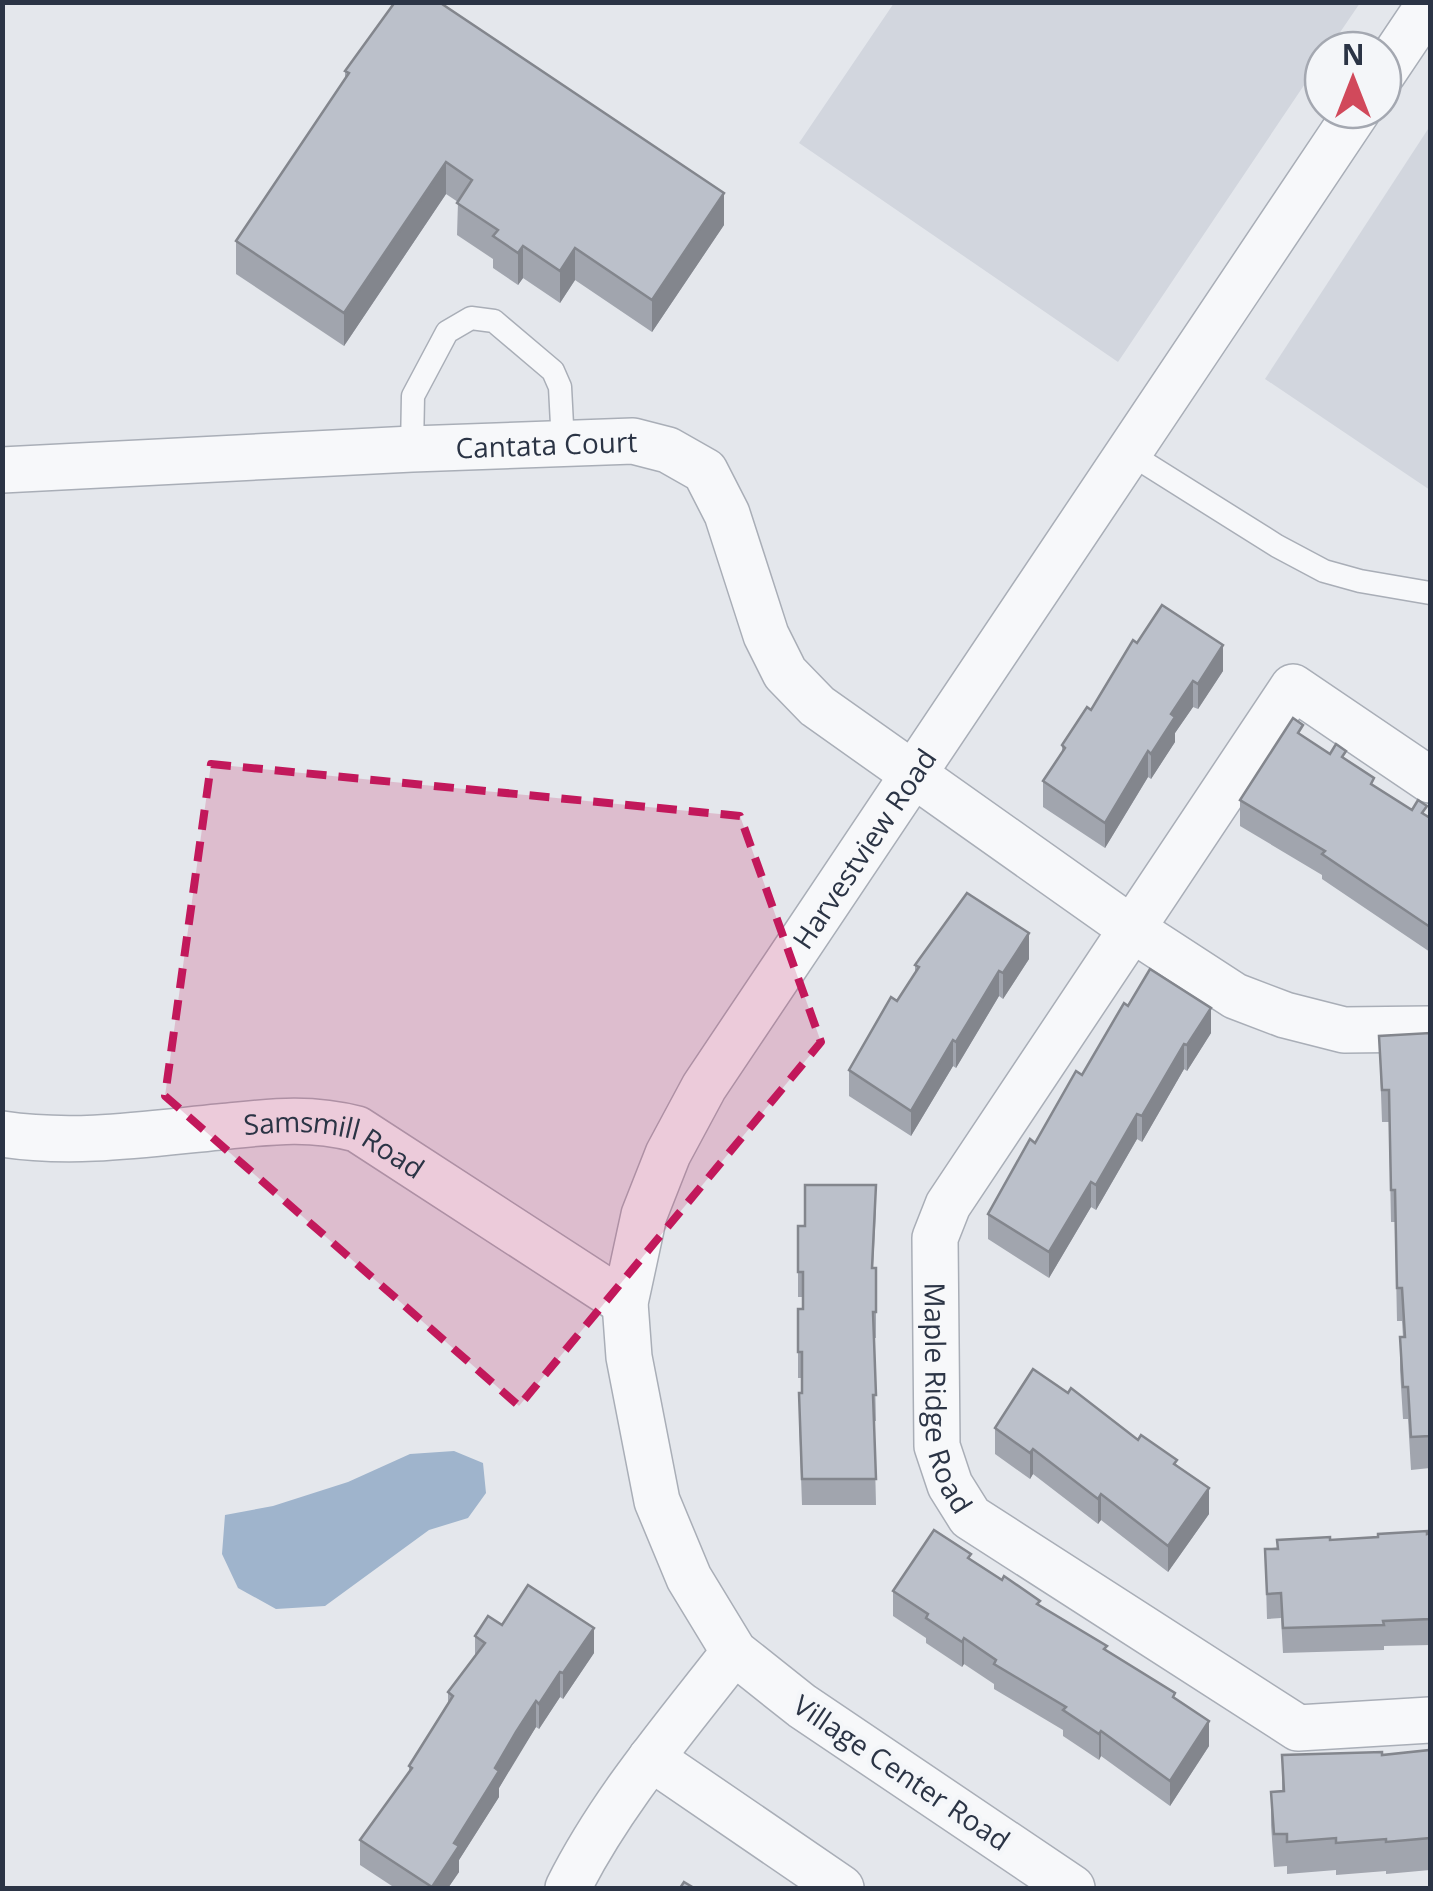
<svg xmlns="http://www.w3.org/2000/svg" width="1433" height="1891" font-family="'Open Sans',sans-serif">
<rect width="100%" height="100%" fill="#e4e7ec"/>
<g fill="#d2d6de">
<polygon points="894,3 894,2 1360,3 1328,50 1323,50 1323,57 1118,362 799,143"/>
<polygon points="1430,126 1430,490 1265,379"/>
</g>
<polygon fill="#9fb4cc" points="454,1451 483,1463 486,1493 468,1518 429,1530 325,1606 276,1609 238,1588 222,1554 225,1515 273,1506 348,1482 410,1454"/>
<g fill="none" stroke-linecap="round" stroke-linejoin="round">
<g stroke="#a9aeb7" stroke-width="25">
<g id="service">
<polyline points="412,449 413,396 447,332 471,318 494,321 553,371 560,387 563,444"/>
<polyline points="1129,453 1277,546 1324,571 1360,581 1430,593"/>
</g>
</g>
<g stroke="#a9aeb7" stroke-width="48">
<g id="minor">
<polyline points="1383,73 1430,3"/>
<path id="s1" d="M2 470 412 449 633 441 668 450 705 471 727 514 766 635 785 673 817 706 1132 929 1235 996 1285 1015 1344 1030 1430 1029"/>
<path id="s2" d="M1430 780 1293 687 948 1205 935 1238 937 1446 950 1485 970 1517 1298 1728 1430 1720"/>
<path id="s3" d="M2 1134C75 1145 147 1134 219 1127 268 1122 308 1116 357 1129L625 1303"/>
<polyline points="651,1758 841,1888"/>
<path d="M568 1888C611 1802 675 1728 734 1652"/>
<path id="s4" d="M1072 1888 802 1706 734 1652 689 1578 657 1501 629 1357 625 1303 644 1215 668 1154 704 1087 1358 110"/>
</g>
</g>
<use href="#service" stroke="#f7f8fa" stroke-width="22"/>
<use href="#minor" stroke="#f7f8fa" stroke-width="45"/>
</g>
<g fill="#a1a5ae">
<polygon points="345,71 724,225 652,332 575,280 560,303 523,278 518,285 493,268 493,259 457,235 458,202 446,194 344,346 236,274 236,241 345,79"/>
<polygon points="1137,643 1223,671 1198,709 1193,707 1175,733 1175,742 1151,779 1148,777 1105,848 1043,807 1043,781 1062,752 1062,745 1091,710"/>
<polygon points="1303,737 1330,754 1346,760 1374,786 1412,810 1430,818 1430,952 1322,879 1322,875 1240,826 1240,800"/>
<polygon points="1029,959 1003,999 999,996 956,1068 953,1066 911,1136 849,1096 849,1070 915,973 915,965"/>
<polygon points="1128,1006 1211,1033 1187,1071 1184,1069 1142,1142 1137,1139 1096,1210 1091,1207 1049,1278 988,1239 988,1214"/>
<polygon points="1430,1033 1430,1468 1411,1470 1408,1419 1403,1419 1400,1370 1400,1337 1403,1337 1402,1321 1397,1321 1395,1222 1391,1222 1389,1122 1382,1122 1379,1036"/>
<polygon points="876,1210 873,1268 876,1268 876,1338 874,1338 876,1421 874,1421 876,1505 802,1505 799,1418 799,1393 802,1393 802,1378 798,1378 798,1309 803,1309 803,1297 798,1297 798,1226 805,1226"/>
<polygon points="995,1428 1138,1440 1177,1465 1209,1514 1168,1572 1101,1520 1098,1524 1033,1474 1030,1479 995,1454"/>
<polygon points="1430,1533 1430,1645 1384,1646 1384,1650 1283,1653 1281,1618 1267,1619 1265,1549 1330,1540"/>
<polygon points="971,1560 1175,1698 1209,1746 1170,1806 1101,1756 1099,1760 1063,1736 1063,1730 994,1689 994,1684 964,1664 962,1667 926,1643 926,1638 893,1616 893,1591"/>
<polygon points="502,1625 594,1653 563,1699 560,1697 539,1729 536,1727 516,1758 499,1788 499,1797 459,1860 459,1872 448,1888 395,1888 360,1865 360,1840 409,1773 409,1766 448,1703 448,1692 475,1657 475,1636"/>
<polygon points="1430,1750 1430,1870 1386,1874 1386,1871 1336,1875 1336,1870 1287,1874 1287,1866 1274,1867 1271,1825 1271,1792 1282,1792 1282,1755 1382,1755"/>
</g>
<g fill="#83868d">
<polygon points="4,24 4,56 2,58 2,26"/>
<polygon points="4,56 4,89 2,91 2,59"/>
<polygon points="446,162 446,194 344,346 344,313"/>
<polygon points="724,193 724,225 652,332 652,300"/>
<polygon points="523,246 523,278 518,285 518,253"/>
<polygon points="575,248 575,280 560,303 560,271"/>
<polygon points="1223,645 1223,671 1198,709 1198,684"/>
<polygon points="1193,681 1193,707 1175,733 1175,742 1151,779 1151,754 1171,714"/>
<polygon points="1148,751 1148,777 1105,848 1105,823"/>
<polygon points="1029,933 1029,959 1003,999 1003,973"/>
<polygon points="999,971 999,996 956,1068 956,1042"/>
<polygon points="1211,1008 1211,1033 1187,1071 1187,1045"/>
<polygon points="953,1040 953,1066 911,1136 911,1111"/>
<polygon points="1184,1044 1184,1069 1142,1142 1142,1116"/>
<polygon points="1137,1114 1137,1139 1096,1210 1096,1185"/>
<polygon points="1091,1182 1091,1207 1049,1278 1049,1252"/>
<polygon points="1033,1449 1033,1474 1030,1479 1030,1453"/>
<polygon points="1209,1488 1209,1514 1168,1572 1168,1546"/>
<polygon points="1101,1494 1101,1520 1098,1524 1098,1499"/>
<polygon points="594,1628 594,1653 563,1699 563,1673"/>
<polygon points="964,1638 964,1664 962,1667 962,1642"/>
<polygon points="560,1672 560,1697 539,1729 539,1704"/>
<polygon points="536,1701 536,1727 499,1788 499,1797 459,1860 459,1872 448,1888 432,1888 454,1843 495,1768"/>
<polygon points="1209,1721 1209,1746 1170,1806 1170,1781"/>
<polygon points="1101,1731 1101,1756 1099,1760 1099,1734"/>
</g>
<g fill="#bbc0ca" stroke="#83868d" stroke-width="2.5">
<polygon points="395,2 439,2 724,193 652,300 575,248 560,271 523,246 518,253 493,236 498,230 457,203 472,180 446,162 344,313 236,241 349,73 345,71"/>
<polygon points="1162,605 1223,645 1198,684 1193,681 1171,714 1175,717 1151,754 1148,751 1105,823 1043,781 1065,748 1062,745 1087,707 1091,710 1133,640 1137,643"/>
<polygon points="1293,718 1303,725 1298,733 1330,754 1336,744 1346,751 1342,757 1374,778 1371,784 1412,810 1418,800 1427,806 1422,813 1430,818 1430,927 1322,854 1325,851 1240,800"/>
<polygon points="967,893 1029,933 1003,973 999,971 956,1042 953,1040 911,1111 849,1070 891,997 897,1001 919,967 915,965"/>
<polygon points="1150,969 1211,1008 1187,1045 1184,1044 1142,1116 1137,1114 1096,1185 1091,1182 1049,1252 988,1214 1030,1139 1035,1143 1076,1071 1082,1075 1124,1003 1128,1006"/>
<polygon points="1430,1033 1430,1436 1411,1437 1408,1387 1403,1387 1400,1337 1405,1337 1402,1288 1397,1288 1395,1190 1391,1190 1389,1090 1382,1090 1379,1036"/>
<polygon points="805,1185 876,1185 872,1268 876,1268 876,1312 873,1312 876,1395 873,1395 876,1479 802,1479 799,1393 802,1393 802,1352 798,1352 798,1309 803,1309 803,1272 798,1272 798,1226 805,1226"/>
<polygon points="1033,1369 1068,1393 1071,1388 1138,1440 1141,1435 1177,1460 1174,1464 1209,1488 1168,1546 1101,1494 1098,1499 1033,1449 1030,1453 995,1428"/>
<polygon points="934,1530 971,1554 968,1558 1002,1580 1004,1576 1040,1601 1037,1604 1107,1646 1104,1649 1175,1693 1173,1697 1209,1721 1170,1781 1101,1731 1099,1734 1063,1710 1066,1707 994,1664 996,1660 964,1638 962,1642 926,1618 928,1614 893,1591"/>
<polygon points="1427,1531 1427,1534 1430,1533 1430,1619 1383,1621 1384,1625 1283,1628 1281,1593 1267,1594 1265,1549 1278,1549 1277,1540 1330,1537 1330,1540 1378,1537 1378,1534"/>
<polygon points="528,1585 594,1628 563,1673 560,1672 539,1704 536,1701 516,1732 495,1768 499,1771 454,1843 459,1846 432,1887 360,1840 412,1768 409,1766 453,1696 448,1692 485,1643 475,1636 488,1616 502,1625"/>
<polygon points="1430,1750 1430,1838 1386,1842 1386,1839 1336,1843 1336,1838 1287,1842 1287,1834 1274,1834 1271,1792 1284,1791 1282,1755 1382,1752 1382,1755"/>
<polygon points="684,1882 694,1888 680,1888"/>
</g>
<path fill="#c2185b" fill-opacity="0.2" stroke="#c2185b" stroke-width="8" stroke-dasharray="20 12" stroke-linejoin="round" d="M211 764 740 816 821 1042 519 1406 165 1096Z"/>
<g text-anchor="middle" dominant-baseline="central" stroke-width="9" stroke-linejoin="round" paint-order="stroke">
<g font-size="28" fill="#2b3445" stroke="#f4f6f9">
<text stroke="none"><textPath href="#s1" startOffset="545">Cantata Court</textPath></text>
<text stroke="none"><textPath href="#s4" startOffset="1302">Harvestview Road</textPath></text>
<text stroke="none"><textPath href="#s3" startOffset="338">Samsmill Road</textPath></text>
<text stroke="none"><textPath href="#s2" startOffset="985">Maple Ridge Road</textPath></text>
<text transform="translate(902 1772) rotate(34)">Village Center Road</text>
</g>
</g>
<rect width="1433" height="1891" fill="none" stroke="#2b3445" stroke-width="10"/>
<g transform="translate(1353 80)"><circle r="48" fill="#f4f6f9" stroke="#a4a8b1" stroke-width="2.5"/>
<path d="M0-8L18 38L0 25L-18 38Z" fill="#d1495b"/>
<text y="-15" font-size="28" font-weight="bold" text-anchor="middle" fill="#2b3445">N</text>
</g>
</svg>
